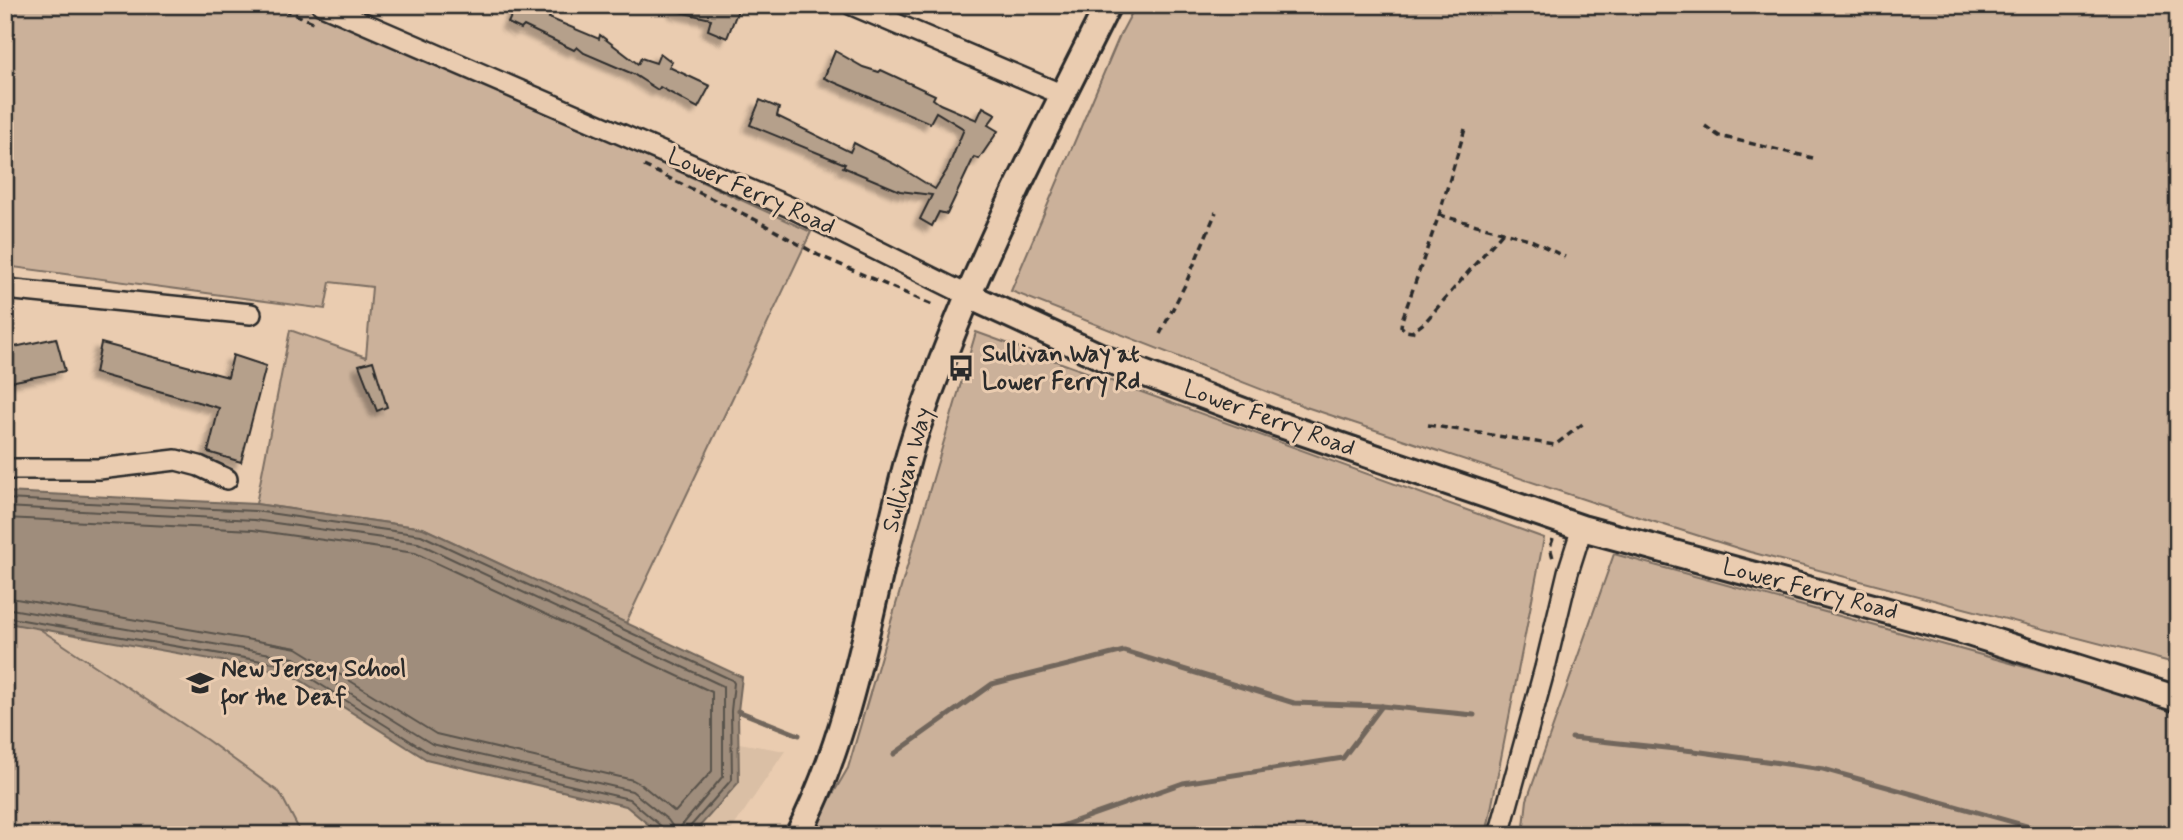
<svg xmlns="http://www.w3.org/2000/svg" width="2183" height="840" font-family="Mynerve,sans-serif">
<defs>
<filter id="shadow"><feDropShadow dx="-6" dy="6" stdDeviation="2" flood-color="#0004"/></filter>
</defs>
<rect width="100%" height="100%" fill="#eaccb0"/>
<filter id="ink" filterUnits="userSpaceOnUse"><feTurbulence type="fractalNoise" baseFrequency=".0143" numOctaves="2"/><feDisplacementMap in="SourceGraphic" scale="14" xChannelSelector="R" yChannelSelector="G"/><feConvolveMatrix kernelMatrix="1 2 1 2 8 2 1 2 1" color-interpolation-filters="sRGB"/></filter>
<g filter="url(#ink)">
<polygon fill="#dabfa5" points="5,615 785,751 728,835 5,835"/>
<g fill="#cbb19a" stroke="#7b6e62" stroke-width="2">
<polygon points="5,5 315,5 811,232 626,623 423,528 256,504 290,330 366,357 372,287 330,282 325,309 5,266"/>
<polygon points="1136,5 2178,5 2178,664 1750,552 1601,505 1306,407 1011,291 1120,35"/>
<polygon points="976,332 1544,538 1486,835 809,835 848,768"/>
<polygon points="1614,554 2178,709 2178,835 1523,835 1527,800"/>
<polygon points="5,606 207,740 280,793 302,835 5,835"/>
</g>
<polygon fill="#9f8d7b" stroke="#71665b" stroke-width="2" points="5,492 256,504 423,528 742,677 738,711 739,782 692,835 661,835 626,806 426,759 289,673 7,623"/>
<g fill="none" stroke-linecap="round" stroke-linejoin="round">
<g stroke="#59524b" stroke-width="2">
<polyline points="5,499 255,511 421,535 732,680 734,683 731,711 732,779 689,828 688,835"/>
<polyline points="5,507 254,520 418,543 723,686 723,776 679,829 675,830 668,820 632,791 432,744 294,658 5,608"/>
<polyline points="5,518 253,530 415,553 712,692 712,771 675,812 642,785 633,780 436,734 297,648 5,597"/>
<polyline points="5,617 291,666 428,752 629,799 662,827 665,835"/>
</g>
<g stroke="#71665b" stroke-width="5">
<polyline points="738,711 799,735"/>
<polyline points="1572,738 1694,751 1823,769 2059,835"/>
<polyline points="894,754 992,684 1124,651 1294,703 1382,706 1474,715"/>
<polyline points="1036,835 1183,783 1343,758 1382,706"/>
</g>
</g>
<g fill="#b5a08b" stroke="#2b2b2b" stroke-width="2" filter="url(#shadow)">
<polygon points="516,5 535,5 533,10 550,16 549,18 599,39 600,35 638,64 641,58 656,63 660,53 672,62 669,67 710,86 698,108 660,87 658,90 633,74 584,53 577,47 574,50 524,26 521,29 508,23"/>
<polygon points="676,5 727,5 738,10 727,38 708,30 711,19 675,11"/>
<polygon points="835,51 863,67 879,72 881,70 935,95 933,99 940,104 977,120 983,107 996,114 988,125 998,131 979,159 974,157 947,214 939,212 932,226 920,219 932,195 900,191 843,167 845,164 750,125 760,100 779,108 777,116 850,152 854,143 898,166 935,189 947,170 964,129 936,112 930,123 824,78"/>
<polygon points="56,338 65,371 5,383 5,349"/>
<polygon points="101,343 228,377 233,355 266,366 241,462 208,452 219,408 95,373"/>
<polygon points="373,361 387,407 377,411 359,365"/>
</g>
<g fill="none" stroke-linecap="round" stroke-linejoin="round">
<g stroke="#2b2b2b" stroke-width="24">
<g id="minor">
<polyline points="322,5 794,209 967,295"/>
<polyline points="852,5 1063,95"/>
<polyline points="5,289 251,314"/>
<polyline points="5,469 99,469 176,460 199,466 227,479"/>
<polyline points="1499,835 1545,668 1568,572 1582,528"/>
</g>
</g>
<g stroke="#2b2b2b" stroke-width="30">
<g id="major">
<polyline points="967,295 1106,359 1275,423 1582,528 1965,632 2178,699"/>
<path d="M798 835C858 719 874 580 909 455 919 419 933 384 946 350 992 232 1051 119 1108 5"/>
</g>
</g>
<g stroke="#2b2b2b" stroke-width="3.5" stroke-dasharray="7 5" stroke-linecap="butt">
<polyline points="273,5 313,22"/>
<polyline points="1705,126 1719,136 1813,158"/>
<polyline points="1465,129 1439,215 1402,320 1401,326 1405,331 1412,332 1425,322 1503,232"/>
<polyline points="644,166 756,220 818,255 935,306"/>
<polyline points="1439,215 1529,239 1565,257"/>
<polyline points="1160,334 1186,283 1216,212"/>
<polyline points="1428,425 1555,445 1584,423"/>
<polyline points="1553,539 1550,547 1553,558"/>
</g>
<use href="#minor" stroke="#eaccb0" stroke-width="19"/>
<use href="#major" stroke="#eaccb0" stroke-width="24"/>
</g>
</g>
<defs>
<g id="bus-bare" transform="scale(2.1)"><path d="M-5-6H5V4H4V6H2V4H-2V6H-4V4H-5ZM-3.5-4V0h7V-4ZM-3.5 1.2v1.5H-2V1.2ZM2 1.2v1.5H3.5V1.2Z" fill="#2b2b2b" stroke="#eaccb0" stroke-width="2.5" paint-order="stroke"/></g>
<g id="school-bare" transform="scale(2.1)"><path d="M0-5L7-2L0 1L-7-2ZM-4 1L0 2.5L4 1V4Q0 6-4 4Z" fill="#2b2b2b" stroke="#eaccb0" stroke-width="2.5" paint-order="stroke"/></g>
</defs>
<g fill-rule="evenodd">
<use href="#bus-bare" x="961" y="368"/>
<use href="#school-bare" x="200" y="683"/>
</g>
<g text-anchor="middle" dominant-baseline="central" stroke-width="6" stroke-linejoin="round" paint-order="stroke">
<g font-size="24" fill="#2b2b2b" stroke="#eaccb0">
<text transform="translate(751 192) rotate(24)">Lower Ferry Road</text>
<text transform="translate(1269 419) rotate(20)">Lower Ferry Road</text>
<text transform="translate(908 470) rotate(-74)">Sullivan Way</text>
<text transform="translate(1810 590) rotate(15)">Lower Ferry Road</text>
</g>
<g font-size="24" font-weight="bold" fill="#2b2b2b" stroke="#eaccb0" text-anchor="start">
<text x="982" y="354">Sullivan Way at<tspan x="982" dy="28">Lower Ferry Rd</tspan></text>
<text x="221" y="669">New Jersey School<tspan x="221" dy="28">for the Deaf</tspan></text>
</g>
</g>
<rect width="2183" height="840" fill="none" stroke="#eaccb0" stroke-width="28"/>
<rect x="14" y="14" width="2155" height="812" fill="none" stroke="#2b2b2b" stroke-width="2.5" filter="url(#ink)"/>
</svg>
